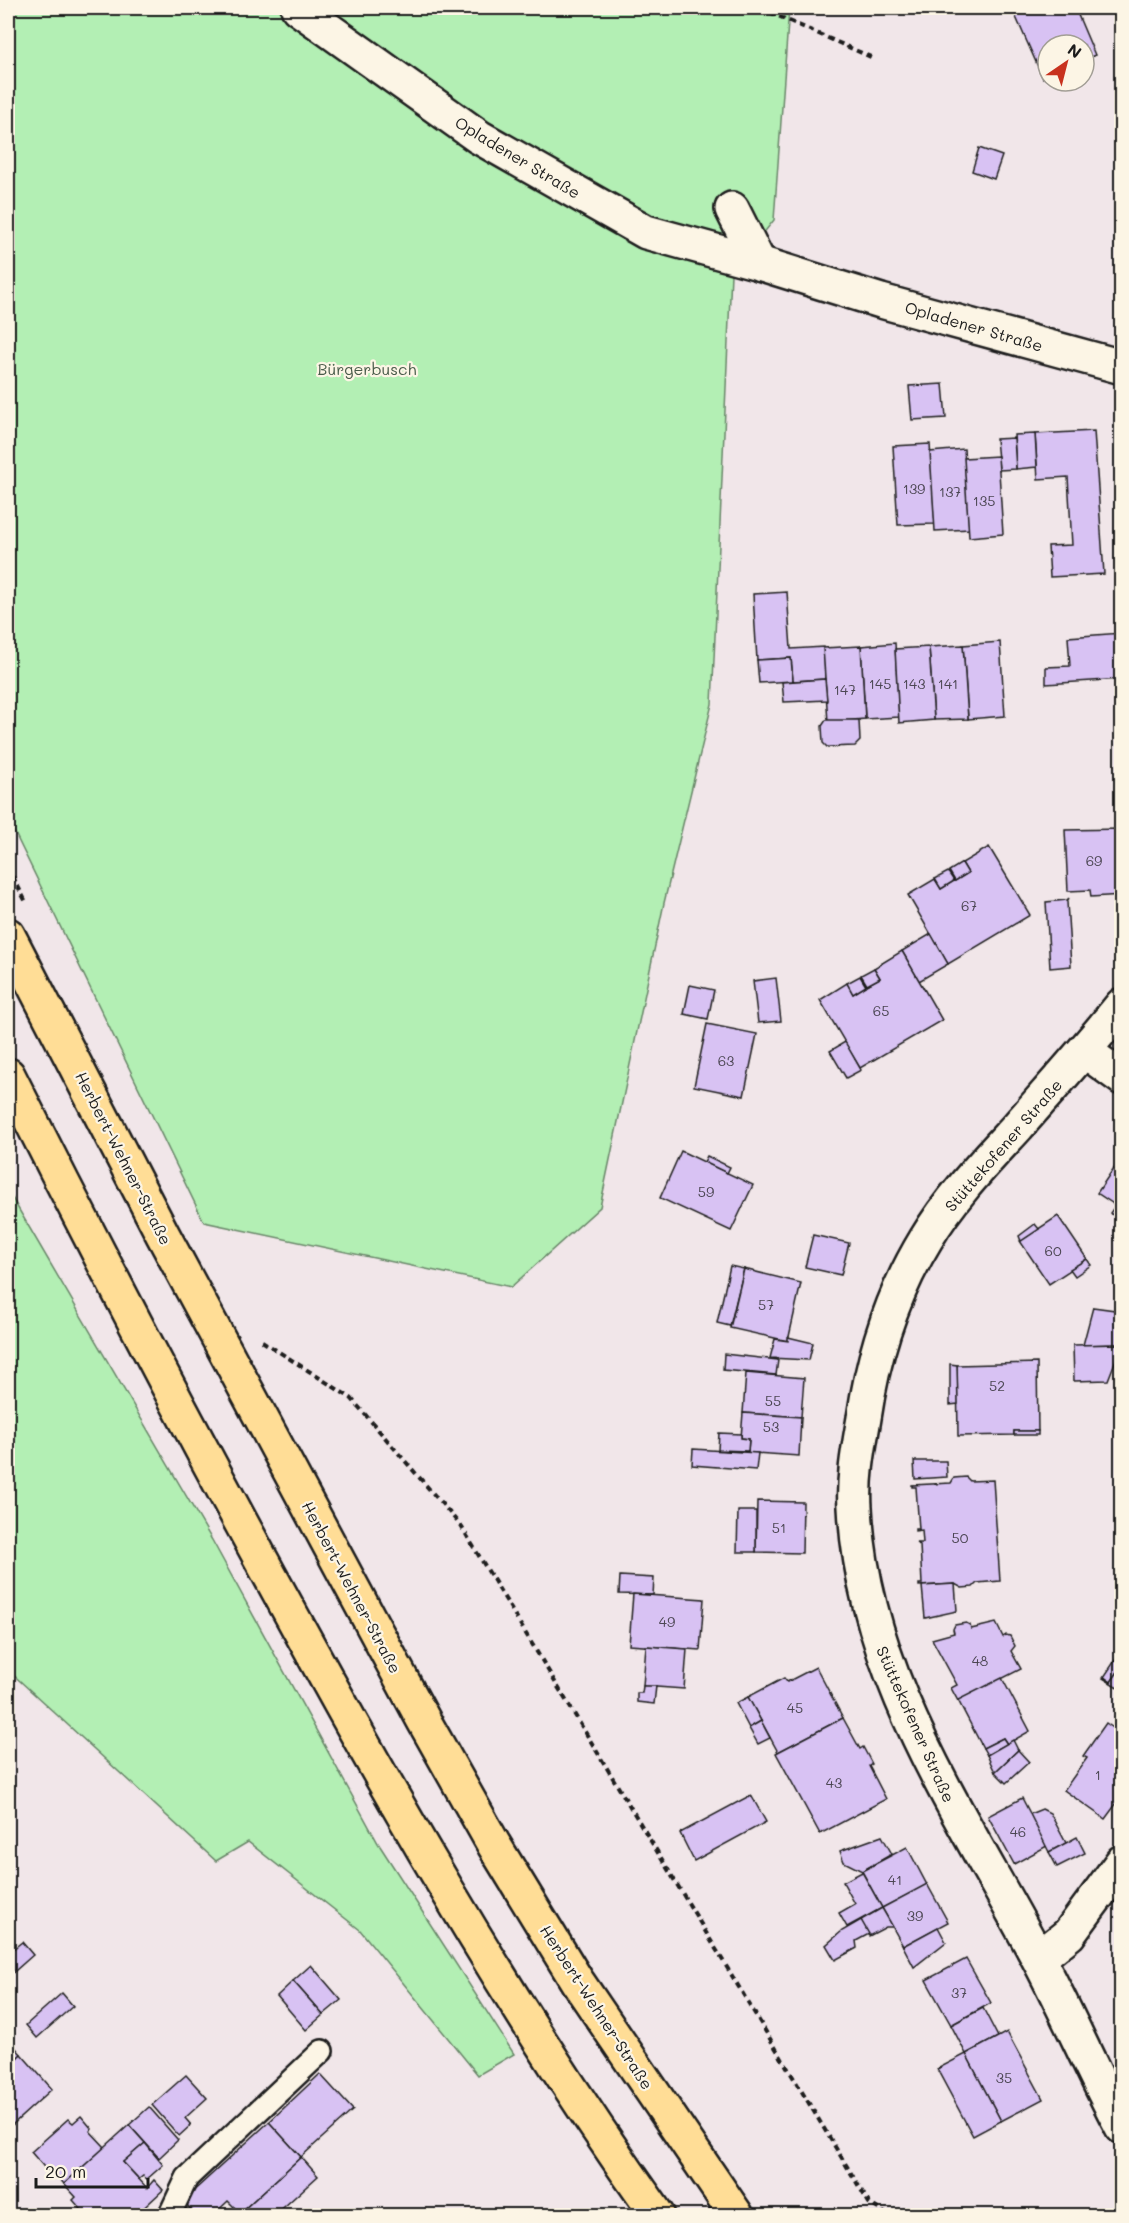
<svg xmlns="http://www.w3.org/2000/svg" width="1129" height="2223" font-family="Mali,sans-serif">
<rect width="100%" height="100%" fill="#f1e6e9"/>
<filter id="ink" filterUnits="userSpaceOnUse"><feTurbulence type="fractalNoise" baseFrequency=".0167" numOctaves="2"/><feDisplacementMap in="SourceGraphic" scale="12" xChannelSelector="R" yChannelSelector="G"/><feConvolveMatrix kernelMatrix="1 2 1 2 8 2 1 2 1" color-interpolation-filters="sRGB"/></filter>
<g filter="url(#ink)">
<g fill="#b3efb4" stroke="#688668" stroke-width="1.5">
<polygon points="8,8 789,8 774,220 731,274 712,704 664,903 600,1207 511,1287 204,1222 8,819"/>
<polygon points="8,1191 212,1540 378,1843 514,2054 478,2075 360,1930 248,1842 216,1861 8,1670"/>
</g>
<g fill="#d8c2f3" stroke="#1c1c1c" stroke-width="1.5">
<polygon points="1012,8 1075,8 1095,55 1084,60 1084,45 1048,45 1048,75 1043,78"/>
<polygon points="979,148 1002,156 994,179 972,171"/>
<polygon points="943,384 946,418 912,420 909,386"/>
<polygon points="1094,431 1104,574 1050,577 1048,546 1072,545 1068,477 1038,479 1035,434"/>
<polygon points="1035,434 1037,467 1016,469 1014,435"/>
<polygon points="1014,438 1016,469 999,470 996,439"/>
<polygon points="930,444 935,524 898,525 893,446"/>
<polygon points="964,449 969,529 935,531 930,452"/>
<polygon points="998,456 1003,534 969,537 964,458"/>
<polygon points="787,592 791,649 824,647 825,679 793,681 791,658 757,660 753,594"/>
<polygon points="1122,633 1122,679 1046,684 1046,667 1070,666 1068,637"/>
<polygon points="1000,642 1005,716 968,719 963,645"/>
<polygon points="895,643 899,717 865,719 861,646"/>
<polygon points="963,645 968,719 934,720 929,647"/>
<polygon points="861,646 865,719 828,722 823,648"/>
<polygon points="929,647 934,720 899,723 895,649"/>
<polygon points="791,658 793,681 759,683 757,660"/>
<polygon points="825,679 827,700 784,702 782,682"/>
<polygon points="826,720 859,720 860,741 855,746 827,747 823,743 822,726"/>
<polygon points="1122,829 1122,895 1091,897 1090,890 1068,891 1065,830"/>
<polygon points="989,847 1030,915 948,964 908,895 935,879 941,889 954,881 948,872 955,881 968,873 962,863"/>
<polygon points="962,863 968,873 955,881 949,871"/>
<polygon points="948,872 954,881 941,889 935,879"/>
<polygon points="1069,898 1067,902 1071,966 1050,968 1046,902 1067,900"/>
<polygon points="931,934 948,964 919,981 902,951"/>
<polygon points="902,951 942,1020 860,1068 820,1000 847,983 853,994 866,986 860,976 867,985 880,978 874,968"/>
<polygon points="874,968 880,978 867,985 861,975"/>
<polygon points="860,976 866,986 853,994 847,983"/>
<polygon points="776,978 781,1021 758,1023 753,981"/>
<polygon points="690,985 714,990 708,1019 684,1014"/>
<polygon points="707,1024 757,1034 744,1096 694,1086"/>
<polygon points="845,1042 861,1070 846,1078 830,1051"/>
<polygon points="681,1151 753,1185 731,1231 660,1198"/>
<polygon points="707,1156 730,1167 727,1173 704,1162"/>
<polygon points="1122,1156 1122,1196 1115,1205 1097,1193"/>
<polygon points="1122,1196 1122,1221 1110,1213"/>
<polygon points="1058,1216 1087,1259 1049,1284 1020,1241"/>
<polygon points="1035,1224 1039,1229 1021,1241 1019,1236"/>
<polygon points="813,1235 849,1243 841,1275 805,1267"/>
<polygon points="1087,1259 1091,1265 1075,1276 1070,1269"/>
<polygon points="730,1266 744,1269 730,1326 717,1323"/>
<polygon points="744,1269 801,1283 788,1341 730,1328"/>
<polygon points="1093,1307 1122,1311 1122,1344 1083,1345"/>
<polygon points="788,1337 813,1343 809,1360 770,1358 775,1339 788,1341"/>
<polygon points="1122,1344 1108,1380 1074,1381 1073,1345"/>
<polygon points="724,1354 778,1360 776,1375 723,1370"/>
<polygon points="1037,1363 1038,1431 1014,1431 1014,1435 958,1436 957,1365"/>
<polygon points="950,1364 957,1365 958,1404 950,1405"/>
<polygon points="746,1373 804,1378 801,1417 743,1413"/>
<polygon points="743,1413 801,1417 799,1456 739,1452 748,1451 749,1439 741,1438"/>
<rect x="1014" y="1431" width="24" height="4"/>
<polygon points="719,1433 741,1434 741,1438 749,1439 748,1451 718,1450"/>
<polygon points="693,1449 758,1453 756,1470 692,1465"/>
<polygon points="914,1461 946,1461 947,1477 915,1479"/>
<polygon points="966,1477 970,1481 993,1480 1000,1581 977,1583 973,1587 962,1588 955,1584 919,1586 919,1584 922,1584 920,1545 916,1543 923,1543 922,1530 915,1531 915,1529 919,1529 916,1487 912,1487 912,1485 951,1483 954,1478"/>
<polygon points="757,1501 803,1502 802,1553 756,1552"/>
<polygon points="738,1511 756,1511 756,1552 737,1552"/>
<polygon points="620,1576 654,1578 653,1595 619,1594"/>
<polygon points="955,1584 957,1611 925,1618 922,1586"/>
<polygon points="633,1594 704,1599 700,1650 629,1645"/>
<polygon points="966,1623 970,1625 971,1629 996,1623 1003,1637 1006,1635 1010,1636 1015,1646 1011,1651 1021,1669 958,1701 951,1688 957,1685 932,1639 954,1633 953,1629 955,1625"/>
<polygon points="646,1646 687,1649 684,1689 643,1686"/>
<polygon points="1122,1650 1122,1666 1111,1682 1104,1677"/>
<polygon points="1122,1666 1122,1690 1103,1678 1104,1677 1111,1682"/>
<polygon points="816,1667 843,1718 778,1752 748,1697 784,1678 787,1682"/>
<polygon points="1002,1678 1030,1731 1007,1744 1003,1738 983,1748 958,1700"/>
<polygon points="643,1686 656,1686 654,1704 637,1702 637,1693 642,1693"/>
<polygon points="748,1697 761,1721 749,1728 736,1703"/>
<polygon points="843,1718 860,1749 863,1747 872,1764 869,1766 886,1799 820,1834 776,1753"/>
<polygon points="761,1721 770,1738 758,1744 749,1728"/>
<polygon points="1106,1723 1122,1734 1122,1796 1105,1819 1064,1790 1087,1758 1083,1756"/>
<polygon points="1003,1738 1007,1744 987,1755 983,1748"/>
<polygon points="1013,1740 1018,1750 995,1772 987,1755"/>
<polygon points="1018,1750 1029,1762 1006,1783 995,1772"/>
<polygon points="751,1795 766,1822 694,1861 680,1833"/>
<polygon points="1022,1798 1047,1846 1014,1864 988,1816"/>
<polygon points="1042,1809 1050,1813 1066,1843 1049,1852 1030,1814"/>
<polygon points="882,1836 892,1854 862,1871 844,1862 840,1851"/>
<polygon points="1077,1837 1085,1853 1057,1867 1049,1852"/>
<polygon points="907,1847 927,1885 882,1908 862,1871"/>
<polygon points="862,1872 882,1908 847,1927 839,1913 855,1904 843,1882"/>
<polygon points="927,1884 948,1922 903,1946 882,1908"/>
<polygon points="882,1908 893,1927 886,1927 869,1936 861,1920"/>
<polygon points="861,1920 869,1934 856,1941 857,1948 835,1960 826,1945 842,1931"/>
<polygon points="938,1927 946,1942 914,1967 903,1946"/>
<polygon points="22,1942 33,1955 8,1977 8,1953"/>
<polygon points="966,1959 991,2003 951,2025 926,1980"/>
<polygon points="311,1965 341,2000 323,2015 293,1981"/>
<polygon points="293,1981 323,2015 306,2030 277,1996"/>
<polygon points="62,1993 73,2006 37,2038 26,2025"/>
<polygon points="983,2008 998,2037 966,2054 951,2025"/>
<polygon points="1007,2032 1043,2099 1001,2121 966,2054"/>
<polygon points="8,2039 21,2054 8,2067"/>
<polygon points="21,2054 52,2089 12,2125 8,2123 8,2067"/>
<polygon points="966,2054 1001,2121 973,2136 937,2069"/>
<polygon points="320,2074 353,2110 301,2157 269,2122"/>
<polygon points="186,2075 207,2098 185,2118 191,2125 179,2136 152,2105"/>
<polygon points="149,2107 178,2140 159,2158 129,2125"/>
<polygon points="81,2116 92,2129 90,2131 105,2147 64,2184 52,2170 49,2173 31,2152 68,2119 73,2123"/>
<polygon points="269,2122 301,2157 240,2213 228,2201 212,2216 197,2216 187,2205 188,2196"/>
<polygon points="129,2125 145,2143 123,2162 147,2188 154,2180 163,2190 135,2216 87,2216 73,2200 76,2197 64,2184"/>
<polygon points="145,2143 163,2165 147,2179 143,2176 139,2179 123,2162"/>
<polygon points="301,2157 318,2176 274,2216 242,2216 240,2213"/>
</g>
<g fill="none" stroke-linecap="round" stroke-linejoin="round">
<g stroke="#1c1c1c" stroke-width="26">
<polyline id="lane" points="169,2216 187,2178 322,2051"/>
</g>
<g stroke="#1c1c1c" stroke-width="38">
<g id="street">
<polyline points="298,8 479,137 646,232 759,263 881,301 1122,367"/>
<polyline points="732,209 759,263"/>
<path d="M1122 1005C1088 1047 1053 1086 1018 1126 985 1162 951 1197 926 1239 893 1293 873 1356 864 1418 859 1447 853 1477 855 1507 863 1675 961 1813 1037 1956 1067 2012 1092 2071 1122 2127"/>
<polyline points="1085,1051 1122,1078"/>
<polyline points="1039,1958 1069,1934 1122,1862"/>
</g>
</g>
<g stroke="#1c1c1c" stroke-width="38">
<g id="primary">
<polyline points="8,935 163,1235 424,1721 494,1845 577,1981 737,2216"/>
<path d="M8 1075C103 1264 201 1451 303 1636 412 1835 526 2031 658 2216"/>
</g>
</g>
<g stroke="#1c1c1c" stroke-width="4" stroke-dasharray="6 4.5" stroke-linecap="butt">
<polyline points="760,8 873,58"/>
<polyline points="8,867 26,902"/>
<polyline points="262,1341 351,1398 461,1526 869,2203 889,2216"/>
</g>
<use href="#lane" stroke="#fcf5e5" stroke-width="21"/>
<use href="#street" stroke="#fcf5e5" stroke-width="33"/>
<use href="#primary" stroke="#ffdd96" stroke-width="33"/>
</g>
</g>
<g text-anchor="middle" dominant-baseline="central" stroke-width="4.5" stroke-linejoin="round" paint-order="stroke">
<g font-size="14" fill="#4b4652">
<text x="914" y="488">139</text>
<text x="950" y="491">137</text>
<text x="984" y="500">135</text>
<text x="880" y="683">145</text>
<text x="914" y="683">143</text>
<text x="948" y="683">141</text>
<text x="845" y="689">147</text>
<text x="1094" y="860">69</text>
<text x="969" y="905">67</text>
<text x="881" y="1010">65</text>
<text x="726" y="1060">63</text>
<text x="706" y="1191">59</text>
<text x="1053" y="1250">60</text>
<text x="766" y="1304">57</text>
<text x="997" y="1385">52</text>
<text x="773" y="1400">55</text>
<text x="771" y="1426">53</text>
<text x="779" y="1527">51</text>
<text x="960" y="1537">50</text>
<text x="667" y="1621">49</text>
<text x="980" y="1660">48</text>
<text x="795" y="1707">45</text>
<text x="1098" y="1774">1</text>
<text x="834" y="1782">43</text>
<text x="1018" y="1831">46</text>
<text x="895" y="1879">41</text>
<text x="915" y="1915">39</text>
<text x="959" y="1992">37</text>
<text x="1004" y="2077">35</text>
</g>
<g font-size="16" fill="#1c1c1c" stroke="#fcf5e5">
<text transform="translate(518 157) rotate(31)">Opladener Straße</text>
<text transform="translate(974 326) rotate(16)">Opladener Straße</text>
<text transform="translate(1003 1145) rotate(-49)">Stüttekofener Straße</text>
<text transform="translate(124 1158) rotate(63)">Herbert-Wehner-Straße</text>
<text transform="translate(352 1587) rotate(62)">Herbert-Wehner-Straße</text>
<text transform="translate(916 1724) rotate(66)">Stüttekofener Straße</text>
<text transform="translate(597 2007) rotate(57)">Herbert-Wehner-Straße</text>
</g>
<g font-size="16" fill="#495b4a" stroke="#fcf5e5">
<text x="367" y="368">Bürgerbusch</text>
</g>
</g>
<rect width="1129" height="2223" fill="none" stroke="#fcf5e5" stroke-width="30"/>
<rect x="15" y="15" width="1099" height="2193" fill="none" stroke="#1c1c1c" stroke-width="2" filter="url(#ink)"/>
<g transform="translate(1066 63) rotate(35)"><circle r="28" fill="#fcf5e5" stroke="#a29e95" stroke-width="1.5"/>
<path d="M0-4.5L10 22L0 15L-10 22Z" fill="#c8321e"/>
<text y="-9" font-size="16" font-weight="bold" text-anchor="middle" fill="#1c1c1c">N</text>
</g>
<path d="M36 2178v9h112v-9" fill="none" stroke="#1c1c1c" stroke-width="3"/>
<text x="45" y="2178" font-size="18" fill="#1c1c1c" stroke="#fcf5e5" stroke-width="4.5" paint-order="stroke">20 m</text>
</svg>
